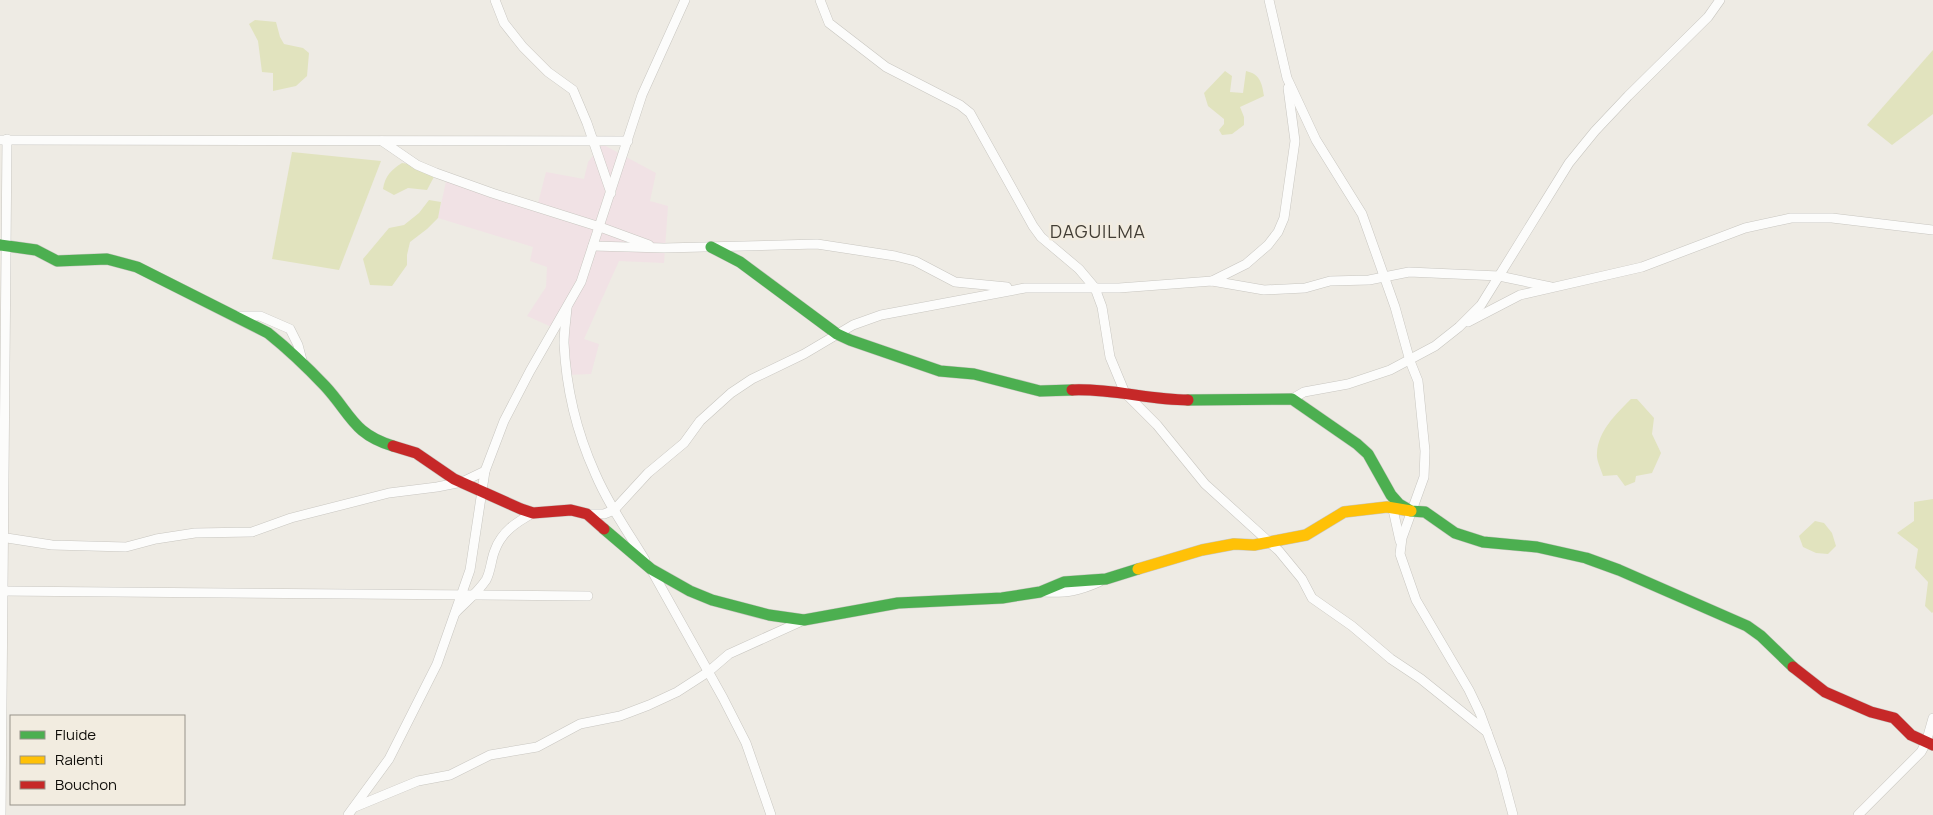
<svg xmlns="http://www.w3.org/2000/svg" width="1933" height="815" font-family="Manrope,sans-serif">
<rect width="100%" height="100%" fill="#eeebe4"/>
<polygon fill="#f1e2e5" points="602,144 656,173 650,201 668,206 664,263 619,261 584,339 599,344 591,374 568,375 565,333 527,316 546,287 547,267 530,261 533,247 438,218 447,177 537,207 546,172 584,179 588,162"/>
<g fill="#e1e3be">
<polygon points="255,20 276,22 280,37 284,44 303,48 309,53 307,76 296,86 273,91 273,73 262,72 258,41 249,24"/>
<polygon points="1933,50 1933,114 1892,145 1867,125"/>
<path d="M1225 71 1232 76 1230 92 1243 93 1246 71C1260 74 1262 83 1264 96L1240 107 1244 117V125L1232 134 1222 135 1219 130 1224 124V119L1208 106 1204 93Z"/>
<polygon points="292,152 381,161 339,270 272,259"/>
<path d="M402 163 417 165 436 173 427 190 408 188 394 195 383 189C385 176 391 170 402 163Z"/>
<polygon points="429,200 441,202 438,218 427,229 410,242 407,255 407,265 392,286 370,285 363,259 389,228 404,225 419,213"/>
<path d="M1631 399H1637L1654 418 1652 434 1661 453 1652 473 1636 476 1635 482 1625 486 1617 475 1603 476C1601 469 1596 460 1597 453 1598 431 1616 414 1631 399Z"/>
<polygon points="1933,499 1933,612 1932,613 1925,606 1928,582 1915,568 1918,549 1897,533 1914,521 1914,502"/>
<polygon points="1815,521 1824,523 1832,533 1836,546 1828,554 1816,553 1803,547 1799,536"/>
</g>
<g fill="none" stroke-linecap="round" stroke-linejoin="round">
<g stroke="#c8c6c0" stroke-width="10">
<g id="street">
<polyline points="495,0 504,23 523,47 548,72 573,90 587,123 611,193"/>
<polyline points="820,0 829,23 886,67 960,105 970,113 1033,226 1041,237 1079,269 1095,288 1102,307 1110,357 1125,393 1157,425 1205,484 1279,551 1302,579 1312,598 1352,626 1391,659 1421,679 1487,732"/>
<polyline points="1269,0 1287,78 1316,140 1362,214 1395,307 1410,361 1418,381 1425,451 1424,477 1402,538 1400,554 1416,600 1469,690 1480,713 1501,770 1513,815"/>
<polyline points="0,140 628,141"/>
<polyline points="382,141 417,165 436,173 492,193 600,227 649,245"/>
<polyline points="593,246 664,248 817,244 895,256 915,261 955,282 1007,287"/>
<polyline points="1212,281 1246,264 1268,245 1278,232 1284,218 1295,141 1288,88"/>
<path d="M567 308C566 320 564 332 564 343 566 387 577 433 595 473 608 504 628 532 645 560"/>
<polyline points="236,316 260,316 290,329 298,345 303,364"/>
<polyline points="1468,322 1520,295 1642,267 1745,228 1791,218 1832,218 1933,230"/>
<polyline points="1292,399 1304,392 1348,384 1390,370 1435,346 1459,327 1481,305 1569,163 1595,131 1628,96 1708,17 1720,0"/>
<polyline points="1392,505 1400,541"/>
<polyline points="587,514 604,514 614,510 648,473 684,443 700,421 731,393 752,379 804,354 853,325 881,315 1025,288 1119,288 1212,281 1264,290 1305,288 1330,281 1369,280 1409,272 1499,276 1551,287"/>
<polyline points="0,537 52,545 126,547 156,539 195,533 252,532 291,518 389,493 437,487 462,482 485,471"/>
<polyline points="652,571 723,698 746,743 771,815"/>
<polyline points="0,591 588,596"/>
<path d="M1044 592C1067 593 1079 591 1099 582"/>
<path d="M456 612C466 602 478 592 486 580 491 571 491 559 495 550 502 531 517 522 533 513"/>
<polyline points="355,807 418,781 450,775 490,755 537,747 580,724 620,716 649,705 677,692 708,672 729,654 802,621"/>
<polyline points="1,815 7,139"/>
<polyline points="348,815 389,759 437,664 470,570 485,471 504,421 530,371 581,282 642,95 685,0"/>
<polyline points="1858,815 1921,752 1926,743 1933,718"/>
</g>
</g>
<g stroke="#c8c6c0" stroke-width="12">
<g id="fast">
<path d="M0 245 36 250 57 261 107 259 137 267 268 333C288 349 307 367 325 386 351 414 353 434 393 446"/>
<polyline points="711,247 740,262 837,334 850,340 940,371 974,374 1040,391 1072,390"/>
<polyline points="1188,400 1292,399 1357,444 1368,454 1391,495 1399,504 1411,511 1425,512 1455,533 1483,542 1537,547 1586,558 1619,570 1747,626 1761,636 1793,667"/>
<polyline points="604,529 651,569 690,591 712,600 769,615 804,620 898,603 1002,598 1040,592 1064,582 1106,579 1138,569"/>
</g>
</g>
<g stroke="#c8c6c0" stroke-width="12">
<polyline id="slow" points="1138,569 1202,550 1234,544 1254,545 1306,535 1344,512 1387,507 1411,511"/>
</g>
<g stroke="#c8c6c0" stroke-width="12">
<g id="jam">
<path d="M1072 390C1111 388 1149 400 1188 400"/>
<polyline points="393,446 416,453 454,479 521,509 533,513 571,510 587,514 604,529"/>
<polyline points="1793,667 1825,692 1871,712 1894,718 1911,735 1933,745"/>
</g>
</g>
<use href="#street" stroke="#fcfcfb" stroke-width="9"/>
<use href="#fast" stroke="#4caf50" stroke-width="11"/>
<use href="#slow" stroke="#ffc107" stroke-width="11"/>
<use href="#jam" stroke="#c62828" stroke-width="11"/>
</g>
<g text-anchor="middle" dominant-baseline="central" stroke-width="5" stroke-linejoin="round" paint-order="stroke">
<g font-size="18" letter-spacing="1" fill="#423d34" stroke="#f2ece0">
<text x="1098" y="231">DAGUILMA</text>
</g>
</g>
<rect x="10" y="715" width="175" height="90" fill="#f2ece0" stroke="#97938a"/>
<rect x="20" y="731" width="25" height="8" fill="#4caf50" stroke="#97938a"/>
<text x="55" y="740" font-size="15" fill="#0f0d09">Fluide</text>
<rect x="20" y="756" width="25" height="8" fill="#ffc107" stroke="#97938a"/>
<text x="55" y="765" font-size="15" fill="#0f0d09">Ralenti</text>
<rect x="20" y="781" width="25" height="8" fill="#c62828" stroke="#97938a"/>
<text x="55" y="790" font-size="15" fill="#0f0d09">Bouchon</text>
</svg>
